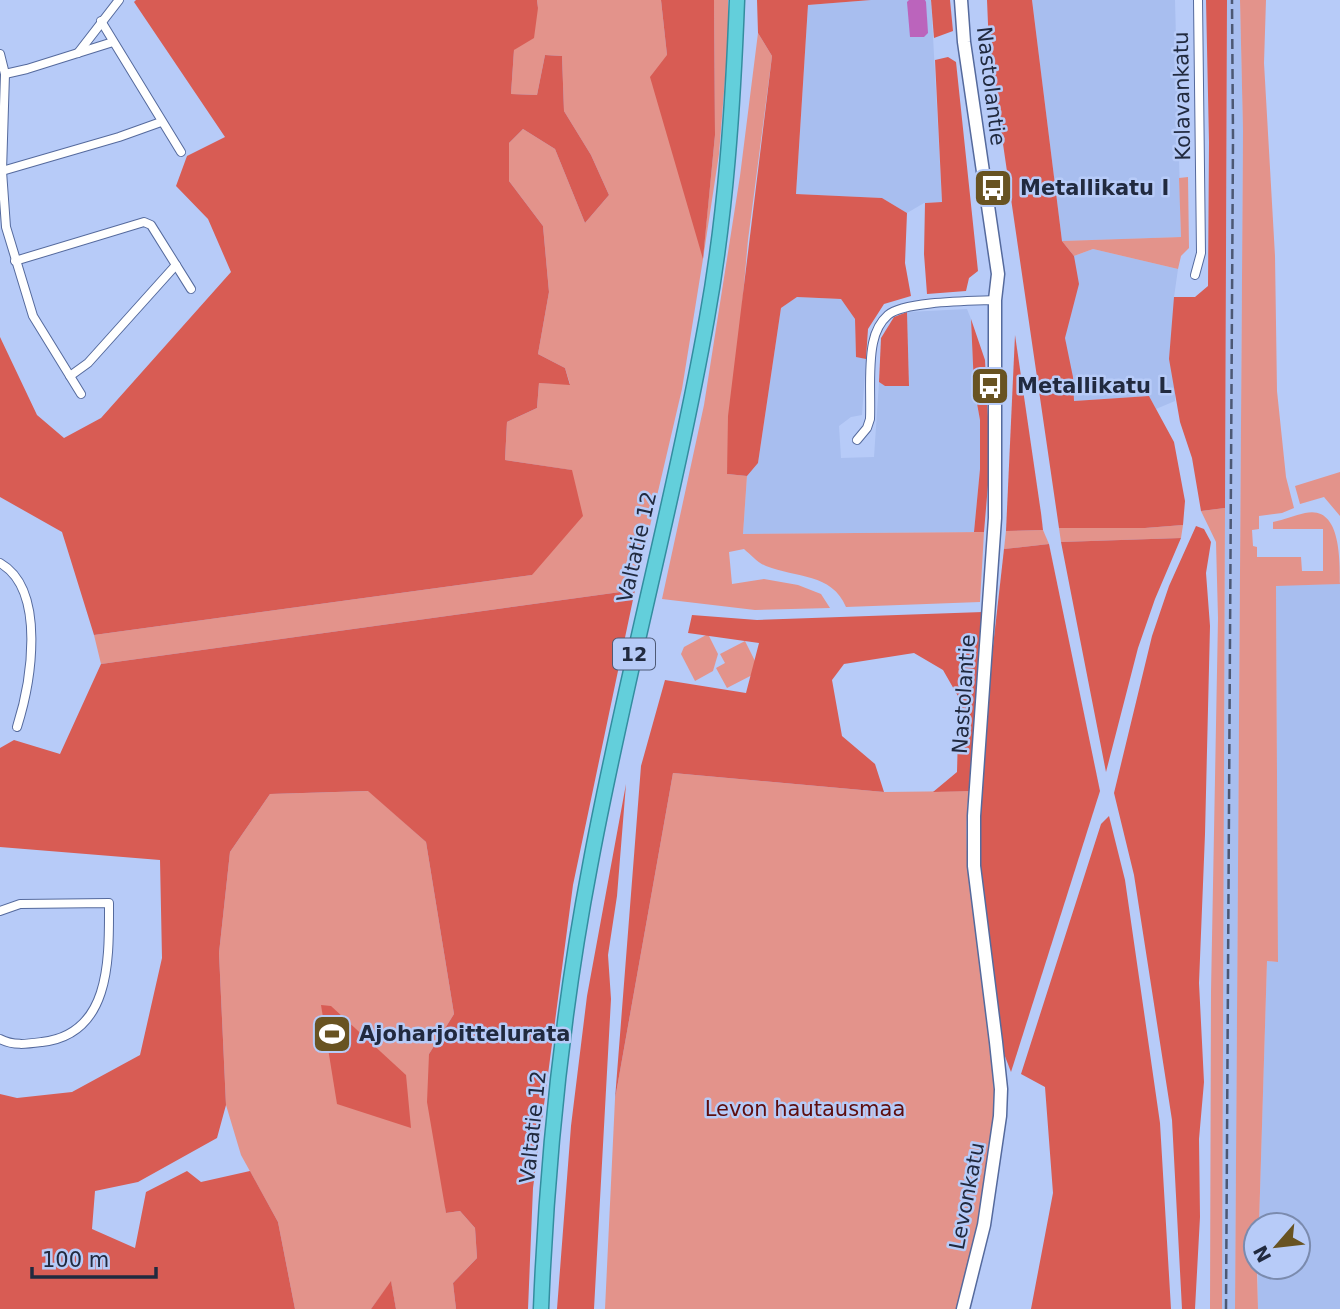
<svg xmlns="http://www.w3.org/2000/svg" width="1340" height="1309" font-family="'DejaVu Sans',sans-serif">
<rect width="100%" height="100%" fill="#b7cbf8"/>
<g fill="#a8beef">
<polygon points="871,0 931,0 942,202 924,203 907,213 882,198 796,194 808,5"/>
<polygon points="1032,0 1175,0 1181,237 1062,241"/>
<polygon points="1227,0 1240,0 1243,131 1235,1309 1222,1309"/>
<polygon points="1093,249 1178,269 1174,297 1175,401 1156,409 1149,396 1074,401 1065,338 1074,256"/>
<polygon points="797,297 841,299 855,319 856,356 866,359 862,415 851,417 839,426 841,458 874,457 879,382 885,386 909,386 907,312 967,309 971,319 974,387 980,420 980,469 974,532 743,534 747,476 758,463 781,308"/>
<polygon points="1340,584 1340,1309 1258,1309 1258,1267 1298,1267 1298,1225 1259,1225 1267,961 1278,962 1276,585"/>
</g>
<g fill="#e3938b">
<polygon points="537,0 661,0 667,55 703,257 715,135 714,0 728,0 728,41 719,154 703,259 682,389 635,590 101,664 94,635 532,575 571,470 505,460 507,422 537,408 539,383 570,384 565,368 538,354 549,292 543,226 509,181 509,143 523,129 555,149 585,223 609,195 591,155 564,111 562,56 545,55 537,95 511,94 514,50 538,8"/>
<path d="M1240 0H1266L1264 63 1275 256 1277 391 1286 477 1294 508 1282 513 1259 516V529L1252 530 1253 546 1257 547V557H1301L1302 571H1323V529H1273V522C1284 520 1295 515 1305 513 1340 505 1340 556 1340 584L1276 586 1278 962 1267 961 1259 1225H1256L1258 1309H1235L1243 131Z"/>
<path d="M758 33 772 56 748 240 727 474 747 476 743 534 984 532 980 602 846 607C832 573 796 578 766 566 758 563 751 555 744 549L729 552 732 584 764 579 798 585 821 594 830 608 755 610 662 599 704 405 740 176Z"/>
<polygon points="1188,177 1189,248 1181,256 1178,269 1093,249 1074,256 1062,241 1181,237 1179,178"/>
<polygon points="1340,472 1340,516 1324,497 1300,504 1295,486"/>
<polygon points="1225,508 1222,1309 1210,1309 1211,992 1218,618 1216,542 1201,511"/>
<polygon points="1183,525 1181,538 1061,542 1059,528 1145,528"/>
<polygon points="1043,530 1049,544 1004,549 1006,531"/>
<polygon points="708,634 718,654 713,671 695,681 681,654 684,647"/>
<polygon points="745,641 760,671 727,688 716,668 725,663 720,654"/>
<path d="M673 773 884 792 969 791C961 854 974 915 983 977 988 1014 992 1051 994 1088 998 1157 973 1242 957 1309H605L615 1099Z"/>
<polygon points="369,791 426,842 454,1014 429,1054 446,1213 460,1211 475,1228 477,1258 453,1283 456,1309 396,1309 391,1282 371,1309 295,1309 278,1222 241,1155 226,1105 219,953 230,852 270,794"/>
</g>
<g fill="#d85c54">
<polygon points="136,0 537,0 538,8 534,38 514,50 511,94 537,95 545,55 562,56 564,111 591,155 609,195 585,223 555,149 523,129 509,143 509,181 543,226 549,292 538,354 565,368 570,385 539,383 537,408 507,422 505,460 572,470 583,516 532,575 94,635 62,532 0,497 0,337 37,415 64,438 101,418 231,272 208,219 176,186 187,156 225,137 134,2"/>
<polygon points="661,0 714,0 715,135 703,259 650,77 667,55"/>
<polygon points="757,0 871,0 808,5 796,194 882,198 907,213 905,263 911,296 884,304 868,329 866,359 856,357 855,319 841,299 797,297 781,308 758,463 747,476 727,474 728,416 772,56 758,33"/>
<polygon points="931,0 950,0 953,31 934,38"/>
<polygon points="987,0 1032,0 1062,241 1074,256 1079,284 1065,338 1073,377 1074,401 1149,396 1174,442 1185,501 1183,525 1145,528 1059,528 989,48"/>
<polygon points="1206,0 1227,0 1225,508 1201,511 1192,458 1180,422 1169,359 1174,297 1195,297 1208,286 1209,142"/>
<polygon points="948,57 956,62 978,271 969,278 966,291 927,294 924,254 925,203 942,202 935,60"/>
<polygon points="907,312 909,386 885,386 879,382 881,338 894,317"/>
<polygon points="971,319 985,360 988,417 988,485 984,532 974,532 980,469 980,420 974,387"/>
<polygon points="1015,335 1041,513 1043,530 1006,531"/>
<polygon points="1196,526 1204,529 1211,542 1206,573 1210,626 1205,834 1199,983 1204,1082 1199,1139 1200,1217 1195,1309 1182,1309 1172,1120 1134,875 1114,793 1152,636 1169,586"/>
<polygon points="1181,538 1155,599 1138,648 1106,772 1061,542"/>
<polygon points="1049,544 1100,791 1011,1072 1001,1046 979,866 979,817 988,691 1004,549"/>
<polygon points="635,590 573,885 533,1188 528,1309 456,1309 453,1283 477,1258 475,1228 460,1211 446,1213 427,1102 429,1054 454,1014 426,842 368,791 270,794 230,852 219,953 226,1105 217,1138 138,1182 95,1191 92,1229 135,1248 146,1192 187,1171 201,1182 250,1171 278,1222 295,1309 0,1309 0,1094 17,1098 72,1092 140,1055 162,958 160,860 0,847 0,748 14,740 60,754 101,664"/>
<polygon points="983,612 969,791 933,792 957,772 959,698 943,670 914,653 844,664 832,680 842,736 875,764 884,792 673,773 615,1099 641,766 665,680 746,693 759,643 688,633 692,615 757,620"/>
<polygon points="626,784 617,896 608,955 611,999 594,1309 557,1309 571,1126 587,996"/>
<polygon points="1109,816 1125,880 1160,1123 1171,1309 1031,1309 1053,1193 1045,1087 1021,1074 1101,824"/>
<polygon points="321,1005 331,1006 406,1075 411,1128 337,1104"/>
<polygon points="391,1281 396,1309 371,1309"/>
</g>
<polygon fill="#bb64bc" points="909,0 925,0 926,2 928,33 924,37 910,37 907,2"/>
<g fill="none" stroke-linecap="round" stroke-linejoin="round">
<g stroke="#556a9d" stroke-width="10">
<g id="minor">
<polyline points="101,21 181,152"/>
<polyline points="78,53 119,0"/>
<polyline points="0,54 5,74 2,171 6,227 33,316 81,394"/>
<polyline points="5,74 27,69 113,42"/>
<polyline points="2,171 119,137 161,122"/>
<polyline points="15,261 144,222 151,225 191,289"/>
<polyline points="1195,275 1201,253 1198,0"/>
<polyline points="70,376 88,363 176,265"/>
<path d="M857 440 867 428 870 419C871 395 868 367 873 343 875 333 880 322 888 315 904 301 972 301 995 300"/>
<path d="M0 563C47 590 31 683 17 727"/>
<path d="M0 911 20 904 109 903C109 957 112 1034 42 1042 27 1044 13 1046 0 1039"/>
</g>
</g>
<g stroke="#556a9d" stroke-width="15">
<polyline id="secondary" points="961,0 964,42 998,274 995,300 995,518 974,816 974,866 996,1042 1001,1089 1000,1116 984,1225 963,1309"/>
</g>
<g stroke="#338d9f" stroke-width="17">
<path id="trunk" d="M541 1309C547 1160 562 1012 590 866 624 682 674 502 707 318 726 213 733 106 737 0"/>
</g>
<use href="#minor" stroke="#fff" stroke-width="8"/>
<use href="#secondary" stroke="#fff" stroke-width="12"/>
<use href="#trunk" stroke="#63cfdb" stroke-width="14"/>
<polyline stroke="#4c5874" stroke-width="2.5" stroke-dasharray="10 5" stroke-linecap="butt" points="1226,1309 1233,137 1232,0"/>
</g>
<defs>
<g id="bus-square" transform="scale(2.0125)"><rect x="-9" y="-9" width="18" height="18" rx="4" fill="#685322" stroke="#b7cbf8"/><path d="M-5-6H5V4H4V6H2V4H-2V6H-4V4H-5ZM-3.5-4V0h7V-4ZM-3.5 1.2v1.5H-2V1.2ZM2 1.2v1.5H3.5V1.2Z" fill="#fff"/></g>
<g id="stadium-square" transform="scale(2.0125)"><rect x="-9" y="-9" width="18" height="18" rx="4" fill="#685322" stroke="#b7cbf8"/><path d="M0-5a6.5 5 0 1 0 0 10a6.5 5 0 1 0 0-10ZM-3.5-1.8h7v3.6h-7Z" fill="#fff"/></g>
</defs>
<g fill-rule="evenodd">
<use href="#bus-square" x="993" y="188"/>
<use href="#bus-square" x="990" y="386"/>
<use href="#stadium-square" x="332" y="1034"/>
</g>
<g text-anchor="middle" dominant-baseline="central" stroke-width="5" stroke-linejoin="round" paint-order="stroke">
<rect fill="#b7cbf8" stroke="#4e5a76" stroke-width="2" x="613" y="638.5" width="42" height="31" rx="5"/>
<g font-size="19" font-weight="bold" fill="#212a3f">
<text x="634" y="654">12</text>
</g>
<g font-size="21" fill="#212a3f" stroke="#b7cbf8">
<text transform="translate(991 86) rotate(83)">Nastolantie</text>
<text transform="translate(1182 96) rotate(-91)">Kolavankatu</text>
<text transform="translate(637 547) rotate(-77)">Valtatie 12</text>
<text transform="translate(964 694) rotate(-86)">Nastolantie</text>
<text transform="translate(533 1127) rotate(-84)">Valtatie 12</text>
<text transform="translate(967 1196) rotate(-79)">Levonkatu</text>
</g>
<g font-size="21" font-weight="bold" fill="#212a3f" stroke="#b7cbf8" text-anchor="start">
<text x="1020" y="188">Metallikatu I</text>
<text x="1017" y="386">Metallikatu L</text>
<text x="359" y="1034">Ajoharjoittelurata</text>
</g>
<g font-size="21" fill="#5e0e0e" stroke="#b7cbf8">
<text x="805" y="1109">Levon hautausmaa</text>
</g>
</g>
<g transform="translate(1277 1246) rotate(242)"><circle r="33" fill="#b7cbf8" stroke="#7b8bae" stroke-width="2"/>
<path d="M0-5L12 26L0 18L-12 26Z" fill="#685322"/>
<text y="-10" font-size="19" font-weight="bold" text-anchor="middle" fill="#212a3f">N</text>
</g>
<path d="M32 1267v10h124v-10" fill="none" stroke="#212a3f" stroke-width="3.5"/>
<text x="42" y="1267" font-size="21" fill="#212a3f" stroke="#b7cbf8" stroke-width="5" paint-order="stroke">100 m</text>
</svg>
